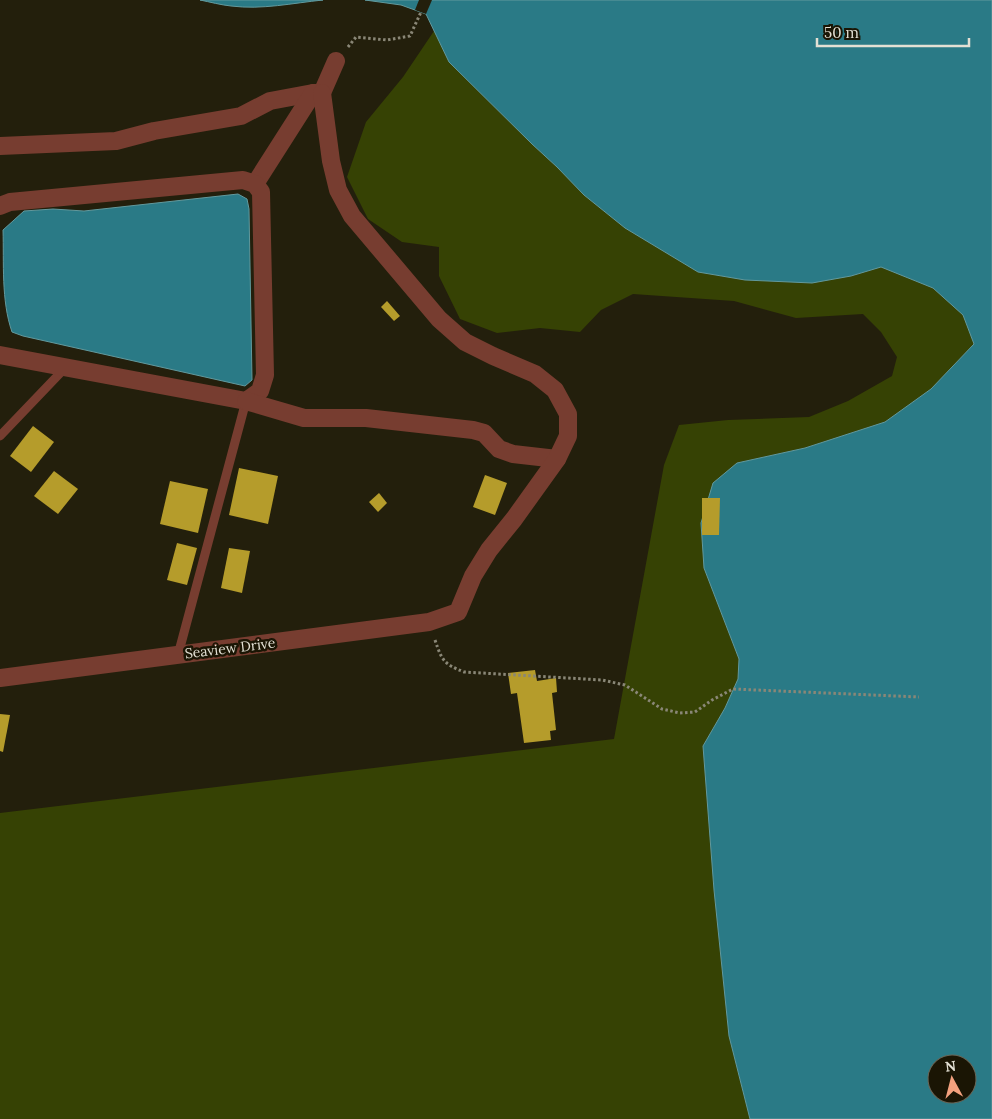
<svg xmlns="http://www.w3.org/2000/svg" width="992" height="1119" font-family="Lora,serif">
<rect width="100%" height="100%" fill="#231f0c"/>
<polygon fill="#364204" points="434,31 449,62 532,144 557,167 584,195 625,228 698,272 745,280 851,276 881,267 933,288 963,314 974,344 931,389 885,422 805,448 737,463 704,568 739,659 738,679 725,708 703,746 714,890 729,1036 750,1119 0,1119 0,813 614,739 664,465 679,425 728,420 809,417 848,401 892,376 897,357 881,332 863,314 796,318 734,301 633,294 601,310 580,332 540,328 497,333 460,319 439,276 439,247 402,242 368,219 347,177 366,122 403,77"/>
<g fill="#2a7a86" stroke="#62999d" fill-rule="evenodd">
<path d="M200 0H323C293 3 262 10 231 6 221 5 210 2 200 0Z"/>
<path d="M365 0H992V1119H750L729 1036 714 890 703 746 725 708 738 679 739 659 704 568 701 523 713 483 737 463 805 448 885 422 931 389 974 344 963 315 933 288 881 267 851 276 812 283 745 280 698 272 625 228 584 195 557 167 532 144 449 62 426 14 401 5ZM937 1064H967V1094H937Z"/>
<path d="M238 194 247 199 249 209 252 380 245 386 23 336 12 332C1 300 4 263 3 230L24 211 53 209 84 211Z"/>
</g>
<polygon fill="#231f0c" points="419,0 432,0 426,14 415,10"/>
<g fill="#b59c2b">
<polygon points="387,301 400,316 394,321 381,307"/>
<polygon points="33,426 54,442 31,472 10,456"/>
<polygon points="239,468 278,476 268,524 229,515"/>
<polygon points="54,471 78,489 58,514 34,496"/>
<polygon points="485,475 507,483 495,515 473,507"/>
<polygon points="170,481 208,489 198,533 160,524"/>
<polygon points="379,493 387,503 378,512 369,502"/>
<polygon points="702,498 720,498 719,535 702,535"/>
<polygon points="177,543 197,548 187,585 167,580"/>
<polygon points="229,548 250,551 242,593 221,588"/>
<polygon points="535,670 537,681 556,678 557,692 552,693 556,730 550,731 551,740 524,743 517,693 511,694 508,673"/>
<polygon points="0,714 10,715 3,752 0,751"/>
</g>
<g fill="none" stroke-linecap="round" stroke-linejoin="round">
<g stroke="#8a8777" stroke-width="3" stroke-dasharray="2.5 2.5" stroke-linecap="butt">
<polyline points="348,47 356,37 387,40 410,36 421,12"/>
<path d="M435 640C442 661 444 664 464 672L602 680 625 685 662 709 680 713 695 712 712 700 733 689 919 697"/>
</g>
<g stroke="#773d30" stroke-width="9">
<polyline points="0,436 65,368"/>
<polyline points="178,655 246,401"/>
</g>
<g stroke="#773d30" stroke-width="18">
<polyline points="0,146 116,141 154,131 241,116 270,101 313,93 322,93 336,61"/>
<polyline points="255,184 313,93"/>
<polyline points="0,206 10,202 243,180 255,184 261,192 265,375 260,391 246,401 0,355"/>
<polyline points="246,401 304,418 366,418 473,430 484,433 499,449 513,454 557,459"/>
<polyline points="0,678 429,622 458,612 473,576 489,550 514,519 557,459 568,436 568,414 555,390 535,374 493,356 465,342 439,319 352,216 338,190 331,161 322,93"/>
</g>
</g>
<g text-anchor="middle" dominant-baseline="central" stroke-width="5" stroke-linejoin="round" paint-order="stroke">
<g font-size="14" fill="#e3e0d4" stroke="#1a1504">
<text transform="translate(230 648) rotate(-7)">Seaview Drive</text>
</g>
</g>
<g transform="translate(952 1079) rotate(353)"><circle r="24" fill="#1a1504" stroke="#6a6657"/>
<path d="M0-4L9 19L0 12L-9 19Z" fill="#f2a17e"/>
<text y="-8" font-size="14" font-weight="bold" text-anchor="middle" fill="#e3e0d4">N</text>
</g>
<path d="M817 38v8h152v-8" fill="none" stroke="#e3e0d4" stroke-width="2.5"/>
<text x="824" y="38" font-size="15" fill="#e3e0d4" stroke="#1a1504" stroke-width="4" paint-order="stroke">50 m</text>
</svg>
